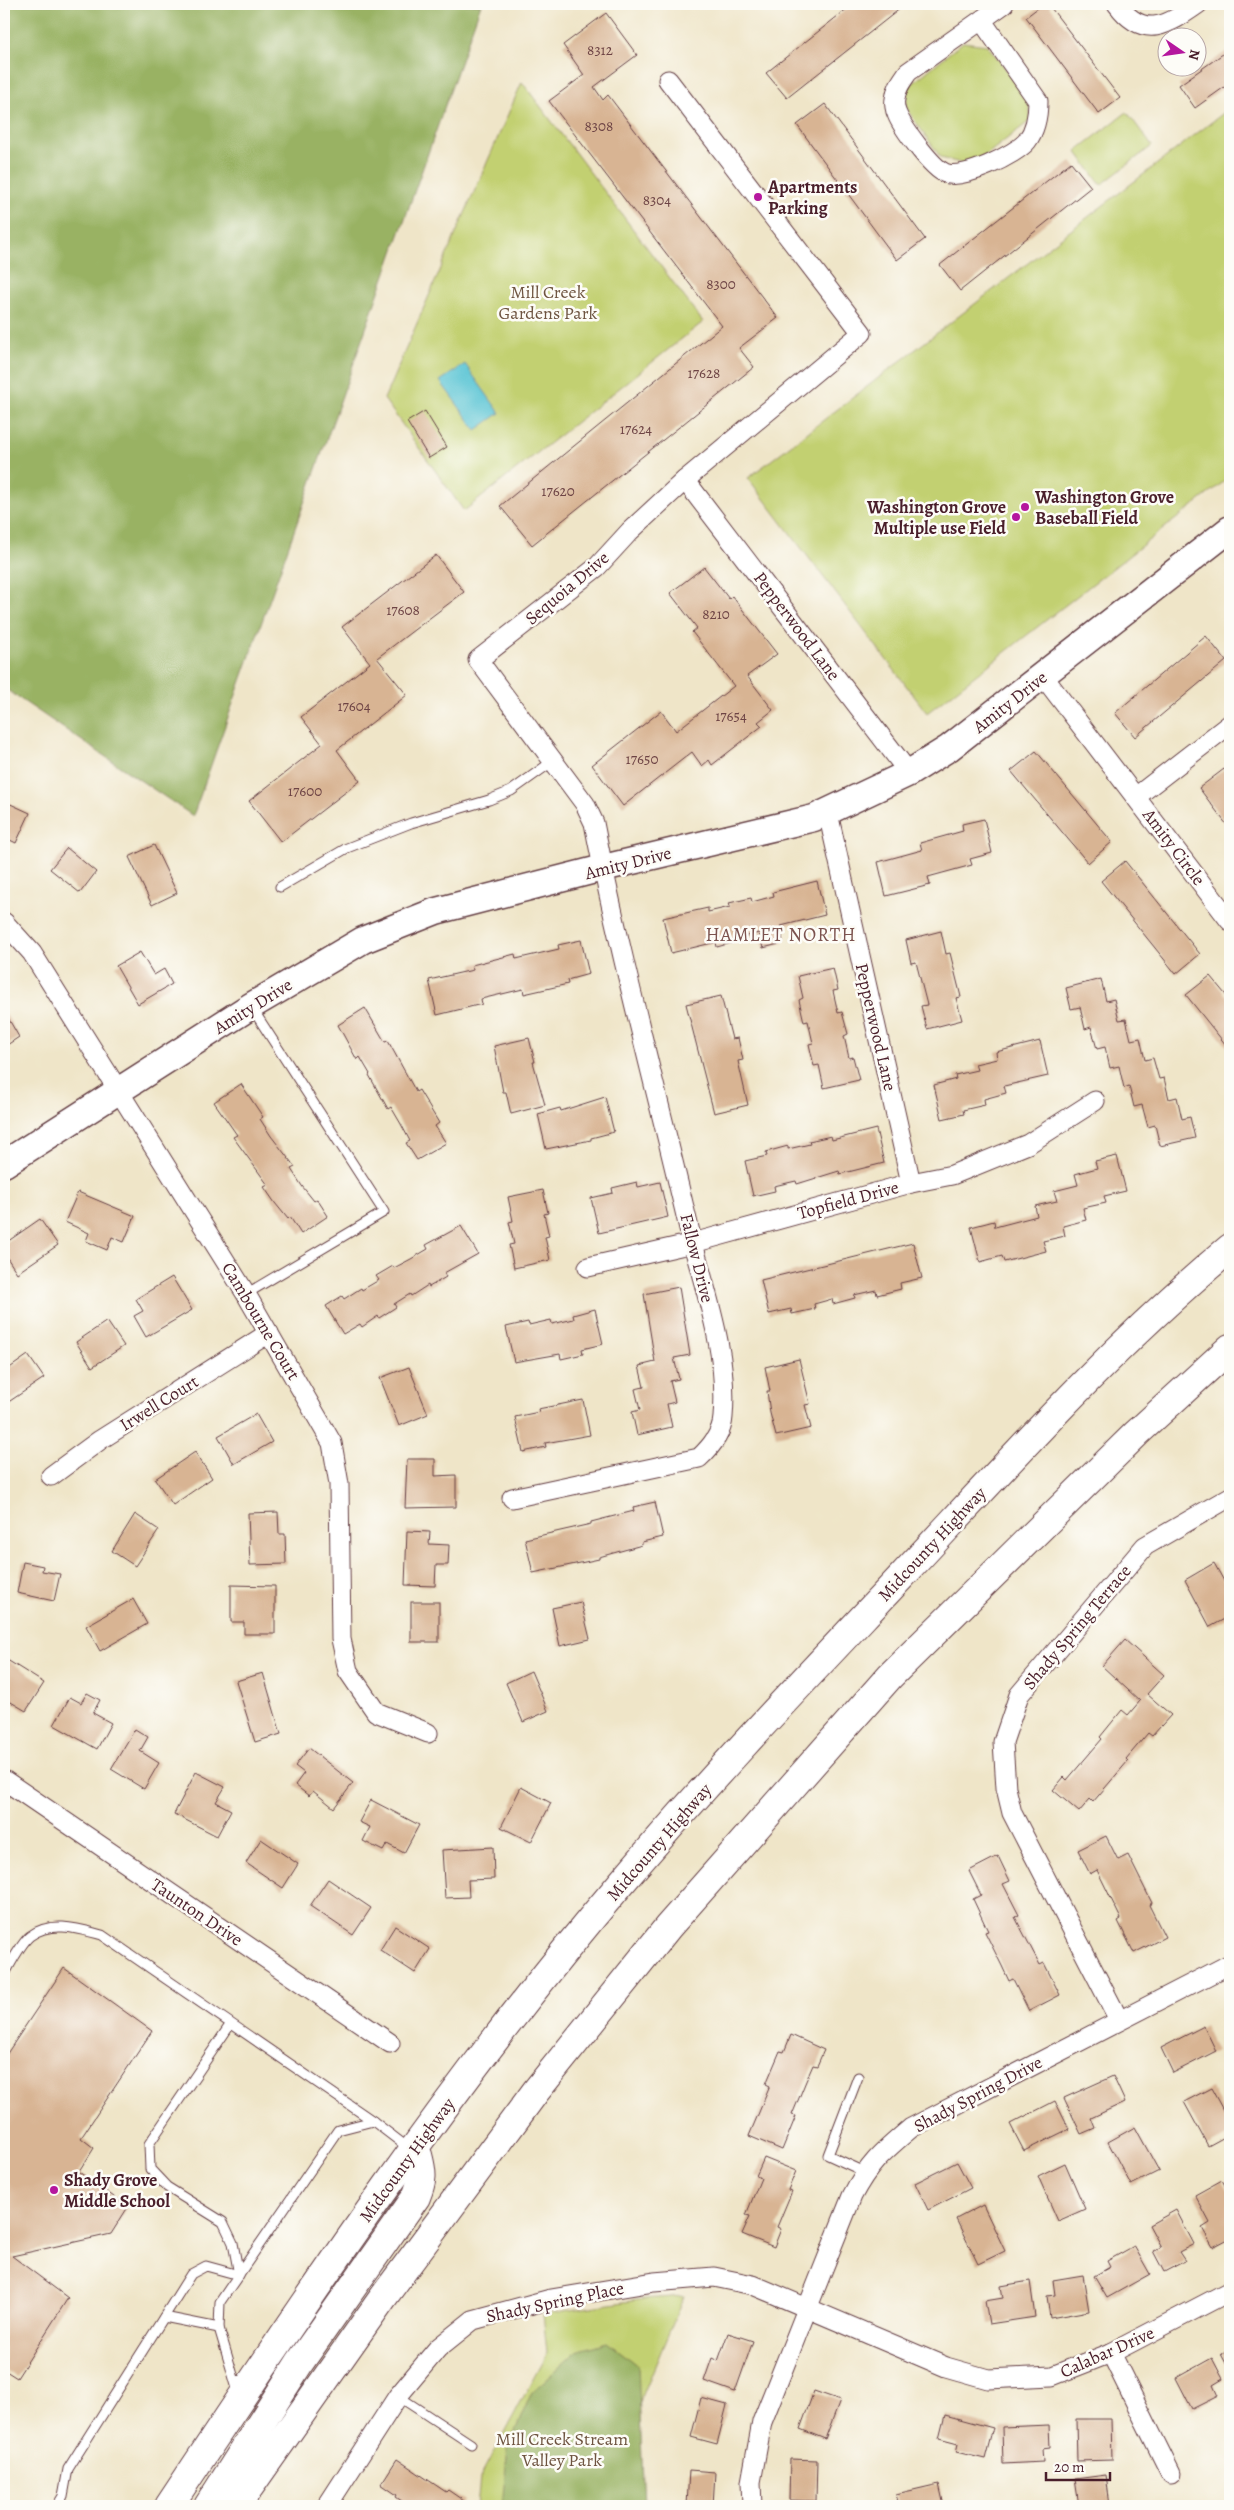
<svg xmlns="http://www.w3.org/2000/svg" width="1234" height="2510" font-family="Alegreya,serif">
<rect width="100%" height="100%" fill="#fdfcf7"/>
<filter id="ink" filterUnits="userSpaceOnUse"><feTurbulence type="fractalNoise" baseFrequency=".02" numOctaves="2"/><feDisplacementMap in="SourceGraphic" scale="10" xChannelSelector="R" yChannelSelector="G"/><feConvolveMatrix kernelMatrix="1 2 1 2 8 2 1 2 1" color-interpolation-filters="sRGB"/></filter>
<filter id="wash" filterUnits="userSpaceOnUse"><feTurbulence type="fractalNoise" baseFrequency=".0096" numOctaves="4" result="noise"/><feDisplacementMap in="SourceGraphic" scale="20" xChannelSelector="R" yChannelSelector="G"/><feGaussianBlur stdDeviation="1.12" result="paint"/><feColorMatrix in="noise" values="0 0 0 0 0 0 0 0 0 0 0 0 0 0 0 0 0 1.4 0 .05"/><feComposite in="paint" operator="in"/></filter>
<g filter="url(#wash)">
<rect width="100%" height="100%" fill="#efe5c8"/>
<g fill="#c2d071" stroke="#86784e">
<polygon points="963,42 987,45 1028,97 1031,120 972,166 941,158 906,108 908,87"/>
<polygon points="522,82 703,322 464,511 384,399"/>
<polygon points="1230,108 1230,477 927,713 748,478"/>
<polygon points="1127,112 1152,146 1101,185 1076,151"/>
<polygon points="684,2296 620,2450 630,2506 477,2506 480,2478 547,2353 543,2314 644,2299"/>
</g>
<g fill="#99b263" stroke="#726847">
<polygon points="4,4 481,4 193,816 4,688"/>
<polygon points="607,2342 638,2366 644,2506 502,2506 508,2447 532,2392 577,2351"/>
</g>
<polygon fill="#59c4d4" stroke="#527280" points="465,364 500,413 476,430 440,381"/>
<g id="blocks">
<g fill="#d8b493">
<polygon points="853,4 906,4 787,98 766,73"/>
<polygon points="1043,4 1048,4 1120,98 1099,114 1026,17"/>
<polygon points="606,13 637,55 594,87 603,100 608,95 778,318 739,348 754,367 532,545 500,506 722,326 549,101 584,75 563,45"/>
<polygon points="1227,51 1230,55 1230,83 1195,108 1179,85"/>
<polygon points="825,104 925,239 897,260 797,125"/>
<polygon points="1071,162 1091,187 960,291 940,265"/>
<polygon points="425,411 447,447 429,458 407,422"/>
<polygon points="436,555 464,592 377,658 407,695 337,750 360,781 281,842 249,801 322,744 301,717 370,663 342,627"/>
<polygon points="704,567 729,599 732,596 777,654 747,676 773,710 758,722 762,726 712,765 709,760 702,766 692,752 623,806 592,765 661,711 676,731 734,686 692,632 697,628 670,593"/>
<polygon points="1206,636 1226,661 1135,737 1115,713"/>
<polygon points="1036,751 1112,842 1088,863 1011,771"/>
<polygon points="1224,769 1230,777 1230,829 1199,788"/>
<polygon points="4,801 30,813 16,843 4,837"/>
<polygon points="984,819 992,853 970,859 972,865 928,877 930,885 886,896 878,862 922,850 920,843 963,831 962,824"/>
<polygon points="154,845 177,893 152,905 129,857"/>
<polygon points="67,848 96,872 80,893 50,869"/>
<polygon points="1125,861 1200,954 1176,974 1101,881"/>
<polygon points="817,881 825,915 781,926 783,943 763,948 759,933 738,938 738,941 717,947 716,942 671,953 663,918 708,908 708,912 730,907 729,903 751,898 752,902 774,896 773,892"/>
<polygon points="941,931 946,954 950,953 961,997 956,998 962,1020 927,1029 921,1006 927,1005 916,962 911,963 906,940"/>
<polygon points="581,940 589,974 567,980 568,984 524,994 523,989 481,999 482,1004 437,1015 429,980 473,970 472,965 515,954 516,959 559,949 558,945"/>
<polygon points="140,952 154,975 164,969 172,984 138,1004 116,966"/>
<polygon points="833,968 838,990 833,991 838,1013 842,1012 848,1034 844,1036 849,1058 853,1057 859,1080 824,1088 819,1065 814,1066 809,1044 813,1043 808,1021 804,1022 799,1000 803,998 798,976"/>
<polygon points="1210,976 1230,1000 1230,1050 1186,995"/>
<polygon points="1101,979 1106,1001 1114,999 1119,1020 1126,1019 1131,1040 1140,1038 1145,1060 1153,1058 1159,1079 1164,1078 1169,1099 1177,1097 1182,1119 1190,1117 1195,1138 1160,1146 1155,1125 1148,1127 1142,1105 1134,1107 1129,1086 1124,1088 1119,1066 1110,1068 1105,1047 1097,1049 1091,1027 1085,1029 1080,1007 1071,1009 1066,988"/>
<polygon points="721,996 732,1039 738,1038 743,1060 738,1061 748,1105 714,1113 686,1004"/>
<polygon points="365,1008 385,1042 388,1041 416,1092 419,1090 439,1123 435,1126 446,1143 417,1160 406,1143 410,1141 401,1124 391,1107 388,1109 369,1075 370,1074 360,1057 357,1060 338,1025"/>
<polygon points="4,1011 19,1037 4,1047"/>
<polygon points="529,1038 535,1062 533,1062 545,1105 511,1114 506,1092 503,1092 494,1046"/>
<polygon points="1040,1041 1048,1076 1004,1086 1006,1093 984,1099 985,1105 963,1110 964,1114 942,1119 934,1085 956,1079 955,1075 977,1070 975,1064 997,1059 996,1052"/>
<polygon points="241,1084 263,1117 260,1119 271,1136 295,1167 291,1169 302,1186 314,1201 317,1199 328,1216 301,1234 290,1217 288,1219 275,1203 264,1187 268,1185 233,1137 237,1135 214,1102"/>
<polygon points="605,1097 614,1132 591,1138 591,1140 546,1149 538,1114 560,1108 561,1111"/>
<polygon points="876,1129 884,1163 840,1174 839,1171 797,1184 796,1181 774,1186 775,1191 753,1196 745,1161 767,1156 766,1152 788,1146 788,1149 810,1144 809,1141 831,1136 832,1140"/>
<polygon points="1117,1156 1126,1191 1104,1196 1106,1203 1083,1208 1086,1220 1063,1226 1065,1236 1043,1241 1046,1251 1004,1262 1002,1256 980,1262 971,1227 994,1221 995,1227 1037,1216 1035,1206 1057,1201 1054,1191 1078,1185 1075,1174 1097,1168 1095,1161"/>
<polygon points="637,1182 638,1187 660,1182 668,1217 599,1233 591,1198 613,1193 612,1188"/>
<polygon points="543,1190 548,1213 544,1214 549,1236 545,1237 550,1260 514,1268 509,1245 514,1244 509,1222 513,1221 508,1197"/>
<polygon points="78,1192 135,1216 124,1242 112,1237 107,1250 86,1241 89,1233 65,1222"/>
<polygon points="40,1219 58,1245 17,1273 4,1253 4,1244"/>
<polygon points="461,1226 478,1254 444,1273 446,1277 429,1287 428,1285 411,1296 410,1294 394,1304 396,1307 379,1318 378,1316 362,1327 360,1324 343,1334 326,1306 342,1296 344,1299 361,1288 362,1290 379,1280 376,1276 393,1266 394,1268 411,1259 428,1249 426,1245"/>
<polygon points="913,1243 922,1278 900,1283 901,1289 877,1295 876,1290 854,1295 855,1298 833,1304 832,1299 814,1304 815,1309 792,1314 791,1309 769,1314 761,1280"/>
<polygon points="172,1277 192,1310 146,1337 134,1316 143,1311 136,1299"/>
<polygon points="679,1287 690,1355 674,1358 679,1379 670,1381 675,1402 667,1404 672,1427 637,1435 632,1412 640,1410 635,1389 644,1387 639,1366 655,1362 644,1294"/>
<polygon points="595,1309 603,1344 582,1349 583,1354 561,1359 560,1354 514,1362 506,1327 528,1322 529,1325 551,1320 552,1324 574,1319 573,1315"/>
<polygon points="107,1321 124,1346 92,1367 76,1342"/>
<polygon points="28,1355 44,1378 4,1405 4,1372"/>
<polygon points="799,1359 810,1404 805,1405 811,1428 776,1436 770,1413 767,1391 770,1391 765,1367"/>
<polygon points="409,1367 428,1414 399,1426 380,1378"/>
<polygon points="583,1400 590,1435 545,1443 546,1447 523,1452 515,1417 539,1412 538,1409"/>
<polygon points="256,1414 272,1442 234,1464 218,1436"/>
<polygon points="195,1452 212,1478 173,1505 155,1479"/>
<polygon points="407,1459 435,1459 435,1476 456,1475 456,1507 405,1508"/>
<polygon points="655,1502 663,1537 642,1542 642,1545 599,1557 599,1559 533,1573 525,1539 591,1524 591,1522 634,1511 633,1507"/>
<polygon points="278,1512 279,1534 285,1534 286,1564 250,1565 248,1513"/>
<polygon points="135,1514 159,1530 135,1566 112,1551"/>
<polygon points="407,1531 430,1532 429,1544 449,1545 448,1565 436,1565 435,1586 405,1585"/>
<polygon points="23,1562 43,1566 42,1571 60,1574 54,1601 17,1593"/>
<polygon points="1214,1563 1230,1592 1230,1616 1210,1627 1185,1580"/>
<polygon points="231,1585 275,1586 275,1634 244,1634 244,1622 231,1622"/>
<polygon points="133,1599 147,1624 100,1651 86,1626"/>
<rect x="411" y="1602" width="28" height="40"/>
<polygon points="581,1602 590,1639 560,1646 552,1608"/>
<polygon points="1125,1640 1164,1675 1147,1694 1171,1715 1152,1736 1148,1733 1126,1759 1128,1761 1093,1802 1090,1799 1079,1812 1053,1790 1064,1777 1067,1780 1102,1739 1100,1737 1122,1710 1128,1715 1140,1701 1102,1666"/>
<polygon points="4,1658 44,1683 26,1711 4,1698"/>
<polygon points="531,1671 548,1711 523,1722 506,1683"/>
<polygon points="263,1673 281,1734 255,1742 236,1681"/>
<polygon points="87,1693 100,1700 93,1713 111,1723 97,1749 54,1725 70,1697 81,1703"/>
<polygon points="135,1729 148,1737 140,1751 159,1763 144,1789 111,1769"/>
<polygon points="309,1748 353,1783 334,1808 313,1791 309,1796 295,1785 304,1773 295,1766"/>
<polygon points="196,1772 225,1787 216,1802 231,1810 217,1836 174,1814"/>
<polygon points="521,1787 551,1803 531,1842 501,1827"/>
<polygon points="371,1800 419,1825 404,1853 387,1844 383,1851 363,1841 370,1827 359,1822"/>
<polygon points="1106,1836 1118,1860 1128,1855 1152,1903 1149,1905 1165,1937 1134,1953 1118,1921 1121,1919 1097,1870 1090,1874 1078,1850"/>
<polygon points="261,1839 298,1864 283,1888 246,1863"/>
<polygon points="493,1847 494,1879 468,1880 469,1897 445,1898 442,1850"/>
<polygon points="998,1856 1010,1881 1003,1884 1019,1915 1015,1917 1040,1965 1044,1963 1060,1995 1029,2011 1013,1979 1009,1981 1002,1966 985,1932 988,1931 973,1899 981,1895 969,1871"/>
<polygon points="328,1879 371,1908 353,1935 310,1906"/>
<polygon points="395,1926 430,1949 415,1973 380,1950"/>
<polygon points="64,1968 152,2031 81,2138 94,2148 79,2172 128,2207 111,2234 12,2256 68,2298 17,2378 6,2371 4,2374 4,2058"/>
<polygon points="1204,2026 1216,2051 1173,2073 1161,2048"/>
<polygon points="791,2035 824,2050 817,2066 813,2065 806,2081 792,2115 796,2116 782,2150 749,2136 770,2086 766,2084 780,2051 784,2052"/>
<polygon points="1113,2076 1125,2102 1091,2118 1095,2128 1081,2134 1064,2098"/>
<polygon points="1211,2088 1230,2123 1230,2134 1208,2146 1184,2102"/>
<polygon points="1055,2101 1069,2129 1024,2151 1010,2124"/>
<polygon points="1135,2127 1159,2171 1131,2185 1108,2142"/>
<polygon points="764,2158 796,2171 788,2190 792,2191 777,2227 781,2229 774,2247 742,2234 750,2216 746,2215 761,2178 756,2176"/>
<polygon points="957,2162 971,2188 928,2210 915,2183"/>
<polygon points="1065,2163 1085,2209 1058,2221 1038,2176"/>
<polygon points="1222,2180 1230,2194 1230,2238 1213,2247 1202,2228 1210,2223 1195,2195"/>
<polygon points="983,2205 1005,2251 978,2264 956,2219"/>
<polygon points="1176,2210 1194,2244 1179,2252 1185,2261 1164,2272 1153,2251 1161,2247 1149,2225"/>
<polygon points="1134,2246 1150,2274 1107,2298 1094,2276 1110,2267 1107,2261"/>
<polygon points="1083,2275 1089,2311 1050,2318 1047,2296 1055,2295 1053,2280"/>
<polygon points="1030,2281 1035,2317 989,2324 985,2301 1003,2298 1001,2286"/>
<polygon points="728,2333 753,2341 735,2392 704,2381 712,2358 718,2361"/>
<polygon points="1230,2350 1230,2371 1221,2354"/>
<polygon points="1212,2358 1223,2379 1213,2385 1218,2396 1192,2409 1176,2378"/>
<polygon points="814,2391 840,2400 825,2439 800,2429"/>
<polygon points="701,2398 727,2405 717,2444 691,2437"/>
<polygon points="945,2415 993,2428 985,2459 956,2452 958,2444 939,2439"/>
<polygon points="1076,2419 1111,2419 1112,2460 1077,2461"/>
<polygon points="1049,2425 1050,2448 1042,2449 1043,2462 1003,2464 1002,2427"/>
<polygon points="397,2459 446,2492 448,2490 464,2501 461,2506 409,2506 396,2497 397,2495 381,2484"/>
<polygon points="790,2459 817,2460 816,2501 789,2500"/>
<polygon points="689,2470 715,2472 713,2506 687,2506"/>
<polygon points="1106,2475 1110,2506 1079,2506 1075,2479"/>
<polygon points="939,2484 944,2506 899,2506 896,2494"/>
</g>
</g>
</g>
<g filter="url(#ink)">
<use href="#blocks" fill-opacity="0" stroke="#633d43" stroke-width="1"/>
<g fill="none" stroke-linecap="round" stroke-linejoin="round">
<g stroke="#633d43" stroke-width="11">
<g id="lane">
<polyline points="280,887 347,848 411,823 489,800 511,791 553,761"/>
<polyline points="246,1294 384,1212 252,1008"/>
<path d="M4 1975C10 1965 21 1943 30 1936 51 1920 79 1929 102 1935L373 2121"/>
<polyline points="858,2077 828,2155 865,2172"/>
<polyline points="164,2317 219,2328"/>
<polyline points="238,2392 219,2328 220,2302 338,2130 373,2121 411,2150"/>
<polyline points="398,2396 471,2444"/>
<polyline points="57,2506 63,2496 68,2469 191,2274 206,2266 239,2275 233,2243 223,2222 167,2187 150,2169 149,2144 230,2025"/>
</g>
</g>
<g stroke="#633d43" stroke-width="21">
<g id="street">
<path d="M1117 4C1144 41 1168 25 1198 4"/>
<path d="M982 21 1038 101C1038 115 1036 129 1027 141 1017 154 962 181 945 173 932 168 902 127 897 114 895 110 894 103 895 99 896 88 902 81 908 72L1004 4"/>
<polyline points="685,480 909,773"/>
<polyline points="1043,676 1230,921"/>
<polyline points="1137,796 1230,724"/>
<polyline points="828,813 911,1183"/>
<polyline points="4,922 32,953 246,1294 332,1443 339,1484 341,1639 348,1671 376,1712 428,1733"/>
<polyline points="588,1267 693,1243 911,1183 952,1175 1028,1144 1095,1101"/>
<polyline points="51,1476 100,1440 269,1333"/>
<path d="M512 1498 699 1458C710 1448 722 1433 723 1417 729 1350 702 1284 687 1220 656 1088 620 956 594 823L585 804 478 660 597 567 630 531 685 480 862 333 668 80"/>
<polyline points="4,1780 390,2043"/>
<polyline points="1119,2020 1012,1813 1006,1788 1003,1742 1019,1695 1145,1546 1230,1497"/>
<polyline points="1111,2353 1171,2474"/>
<polyline points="327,2506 398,2396 438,2348 473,2320 551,2299 654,2282 714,2277 753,2285 946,2367 988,2379 1052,2376 1111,2353 1230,2291"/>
<path d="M752 2506 751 2482 762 2422 852 2196C869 2163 883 2152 911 2128L1230 1964"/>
</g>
</g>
<g stroke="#633d43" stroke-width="29">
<polyline id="secondary" points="4,1164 251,1006 363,940 436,911 603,868 814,818 909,773 949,748 1230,529"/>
</g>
<g stroke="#633d43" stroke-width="30">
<g id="primary">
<path d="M169 2506C311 2292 455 2078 622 1882 711 1777 807 1677 902 1576 1008 1463 1111 1347 1230 1248"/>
<path d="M208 2506 300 2362 416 2197C423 2180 423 2174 418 2155L413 2151"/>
<polyline points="236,2506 382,2299 536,2091 668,1927 890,1676 1137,1433 1230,1348"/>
</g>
</g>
<use href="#lane" stroke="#fff" stroke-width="9"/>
<use href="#street" stroke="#fff" stroke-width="19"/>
<use href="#secondary" stroke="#fff" stroke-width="26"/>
<use href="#primary" stroke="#fff" stroke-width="28"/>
</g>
</g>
<g fill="#b5179e" stroke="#fdfcf7" stroke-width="2">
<circle cx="758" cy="197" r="5"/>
<circle cx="1025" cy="507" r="5"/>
<circle cx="1016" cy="517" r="5"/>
<circle cx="54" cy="2190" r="5"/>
</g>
<g text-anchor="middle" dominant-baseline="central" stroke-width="5" stroke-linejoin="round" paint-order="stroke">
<g font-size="15" fill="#6e4445">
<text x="600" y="50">8312</text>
<text x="599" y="126">8308</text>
<text x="657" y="200">8304</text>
<text x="721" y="284">8300</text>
<text x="704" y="373">17628</text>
<text x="636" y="429">17624</text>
<text x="558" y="491">17620</text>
<text x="403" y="610">17608</text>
<text x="716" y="614">8210</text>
<text x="354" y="706">17604</text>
<text x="731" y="716">17654</text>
<text x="642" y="759">17650</text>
<text x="305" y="791">17600</text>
</g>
<g font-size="18" font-weight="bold" fill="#4a1f2b" stroke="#fdfcf7" text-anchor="start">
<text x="768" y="187">Apartments<tspan x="768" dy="21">Parking</tspan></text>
<text x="1035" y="497">Washington Grove<tspan x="1035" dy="21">Baseball Field</tspan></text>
<text x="1006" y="507" text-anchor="end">Washington Grove<tspan x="1006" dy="21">Multiple use Field</tspan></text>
<text x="64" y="2180">Shady Grove<tspan x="64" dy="21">Middle School</tspan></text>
</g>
<g font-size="18" fill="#6e5440" stroke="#fdfcf7">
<text x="548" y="292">Mill Creek<tspan x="548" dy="21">Gardens Park</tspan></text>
<text x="562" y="2439">Mill Creek Stream<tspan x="562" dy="21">Valley Park</tspan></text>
</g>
<g font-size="18" fill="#4a1f2b" stroke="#fdfcf7">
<text transform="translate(567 588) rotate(-40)">Sequoia Drive</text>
<text transform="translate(797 626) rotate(53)">Pepperwood Lane</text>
<text transform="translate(1010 702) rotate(-38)">Amity Drive</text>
<text transform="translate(1174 847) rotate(53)">Amity Circle</text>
<text transform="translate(628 863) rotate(-14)">Amity Drive</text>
<text transform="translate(253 1006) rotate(-32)">Amity Drive</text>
<text transform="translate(876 1027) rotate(77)">Pepperwood Lane</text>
<text transform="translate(848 1200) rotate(-15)">Topfield Drive</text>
<text transform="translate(697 1258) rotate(76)">Fallow Drive</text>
<text transform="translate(261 1321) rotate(59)">Cambourne Court</text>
<text transform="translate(159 1403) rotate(-32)">Irwell Court</text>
<text transform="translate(932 1544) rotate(-47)">Midcounty Highway</text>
<text transform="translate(1077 1627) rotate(-50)">Shady Spring Terrace</text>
<text transform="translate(659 1842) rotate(-49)">Midcounty Highway</text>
<text transform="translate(197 1912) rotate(34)">Taunton Drive</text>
<text transform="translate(978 2094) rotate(-28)">Shady Spring Drive</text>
<text transform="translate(407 2160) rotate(-54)">Midcounty Highway</text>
<text transform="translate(555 2302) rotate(-12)">Shady Spring Place</text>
<text transform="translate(1107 2352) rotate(-24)">Calabar Drive</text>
</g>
<g font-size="19" letter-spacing="1" fill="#7c534f" stroke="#fdfcf7">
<text x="781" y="935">HAMLET NORTH</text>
</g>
</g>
<rect width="1234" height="2510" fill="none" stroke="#fdfcf7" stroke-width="20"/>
<g transform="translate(1182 52) rotate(103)"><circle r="24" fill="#fdfcf7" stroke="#b5a4a5"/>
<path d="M0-4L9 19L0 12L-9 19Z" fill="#b5179e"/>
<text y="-8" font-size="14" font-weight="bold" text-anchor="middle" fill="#4a1f2b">N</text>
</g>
<path d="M1046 2472v8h64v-8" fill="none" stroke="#4a1f2b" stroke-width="2.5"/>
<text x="1054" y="2472" font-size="15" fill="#4a1f2b" stroke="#fdfcf7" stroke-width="4" paint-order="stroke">20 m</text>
</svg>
